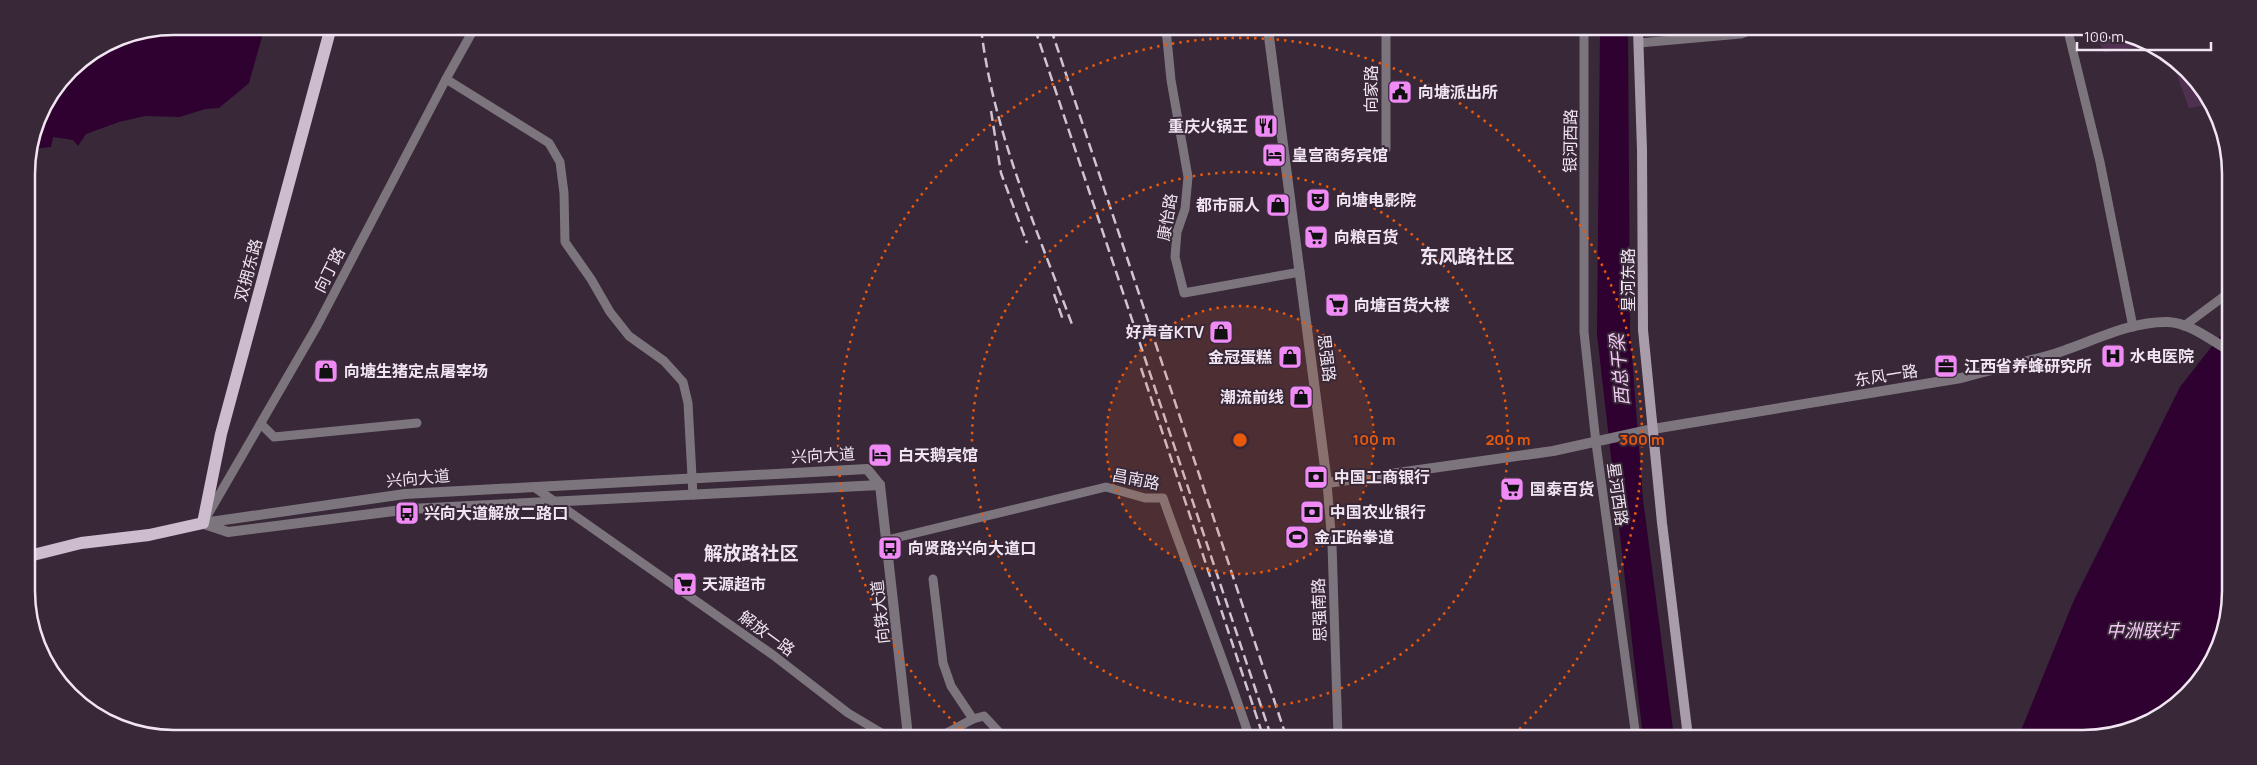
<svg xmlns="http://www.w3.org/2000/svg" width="2257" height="765" font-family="Manrope,'Noto Sans SC',sans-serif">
<rect width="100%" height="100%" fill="#382838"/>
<g fill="#4f3050">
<polygon points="2101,31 2122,31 2144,45 2105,53 2094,34"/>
<polygon points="2173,64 2194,76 2208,105 2189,108"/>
</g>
<g fill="#2e0131">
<polygon points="174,26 265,26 249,83 219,108 205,109 180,117 145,116 119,122 86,134 78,146 73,140 53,137 51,147 30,149 38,117 70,69 118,37"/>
<polygon points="1600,30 1628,30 1630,331 1643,499 1674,737 1643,737 1597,334"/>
<polygon points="2227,327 2226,630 2206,673 2173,708 2131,731 2092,738 2018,738 2074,600 2180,387"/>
</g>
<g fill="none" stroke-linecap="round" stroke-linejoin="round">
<g stroke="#7d757e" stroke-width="9">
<polyline points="1166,29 1171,80 1188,177 1185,209 1177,232 1175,257 1184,293 1300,272"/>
<polyline points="1386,29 1386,149"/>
<polyline points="1584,30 1584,332 1596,443 1636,737"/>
<polyline points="2068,31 2100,162 2133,327"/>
<polyline points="1639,43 1741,34 1751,30"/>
<polyline points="446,79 549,143 560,162 564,193 565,242 591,279 610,312 629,336 664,361 683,382 688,403 693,495"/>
<polyline points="2184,326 2227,294"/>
<polyline points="261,424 274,437 417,423"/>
<polyline points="1327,483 1332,544 1338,737"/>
<polyline points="534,487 773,655 848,713 885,735"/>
<polyline points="207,516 317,326 446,79 475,27"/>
<path d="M887 540 1106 487 1145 498H1163C1191 578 1223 656 1249 736"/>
<polyline points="933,579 943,663 951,686 973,719"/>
<polyline points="941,736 973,719 984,716 999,732 1000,736"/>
</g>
<g stroke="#7d757e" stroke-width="10">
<path d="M1268 29 1327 483 1553 451 1653 429 1961 378C1989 370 2018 364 2047 356 2086 345 2127 321 2168 322 2190 323 2209 339 2227 349"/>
<polyline points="880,485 908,736"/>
<polyline points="203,523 405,494 867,469 880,485"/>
<polyline points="204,524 228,532 410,509 880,485"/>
</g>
<polyline stroke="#aa9dab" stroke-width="10" points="1638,30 1642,150 1643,330 1662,523 1688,737"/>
<polyline stroke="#cdbccd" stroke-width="12" points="29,556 81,543 149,535 203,523 221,434 331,27"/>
<g stroke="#d0c4d0" stroke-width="2.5" stroke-dasharray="10 5" stroke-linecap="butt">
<path d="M981 28C993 132 1037 229 1073 327"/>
<polyline points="1035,29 1271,736"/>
<polyline points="1051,29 1286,736"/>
<polyline points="991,111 1001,173 1027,243"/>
<polyline points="1054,294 1063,320"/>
<polyline points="1141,368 1263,736"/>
</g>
</g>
<circle cx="1240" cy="440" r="134" fill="#e8590c" fill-opacity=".12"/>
<g fill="none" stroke="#e8590c" stroke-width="2.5" stroke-dasharray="2.5 5">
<circle cx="1240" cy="440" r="134"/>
<circle cx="1240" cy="440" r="268"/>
<path d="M966 734A402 402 0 1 1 1512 736"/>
</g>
<defs>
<g id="civic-square" transform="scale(1.25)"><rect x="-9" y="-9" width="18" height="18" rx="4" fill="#f08bf5" stroke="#382838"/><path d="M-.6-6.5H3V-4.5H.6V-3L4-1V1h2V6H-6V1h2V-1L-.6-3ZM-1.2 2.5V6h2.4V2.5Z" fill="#111"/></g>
<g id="restaurant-square" transform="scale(1.25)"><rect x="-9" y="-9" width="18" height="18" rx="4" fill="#f08bf5" stroke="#382838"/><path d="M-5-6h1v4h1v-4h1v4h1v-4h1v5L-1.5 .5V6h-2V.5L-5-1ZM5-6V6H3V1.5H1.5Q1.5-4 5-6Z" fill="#111"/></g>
<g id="hotel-square" transform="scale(1.25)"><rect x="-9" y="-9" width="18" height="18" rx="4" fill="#f08bf5" stroke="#382838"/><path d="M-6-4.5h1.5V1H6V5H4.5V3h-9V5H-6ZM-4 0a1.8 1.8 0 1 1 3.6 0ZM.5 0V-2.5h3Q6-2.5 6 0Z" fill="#111"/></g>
<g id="theatre-square" transform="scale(1.25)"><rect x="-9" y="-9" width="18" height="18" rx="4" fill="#f08bf5" stroke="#382838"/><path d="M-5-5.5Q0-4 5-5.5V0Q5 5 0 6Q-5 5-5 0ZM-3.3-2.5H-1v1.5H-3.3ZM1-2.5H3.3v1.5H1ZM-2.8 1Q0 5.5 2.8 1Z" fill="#111"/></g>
<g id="shop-square" transform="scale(1.25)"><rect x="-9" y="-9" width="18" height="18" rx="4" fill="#f08bf5" stroke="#382838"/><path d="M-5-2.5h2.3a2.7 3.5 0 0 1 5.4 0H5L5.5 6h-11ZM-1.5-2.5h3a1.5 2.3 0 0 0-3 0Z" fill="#111"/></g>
<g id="supermarket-square" transform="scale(1.25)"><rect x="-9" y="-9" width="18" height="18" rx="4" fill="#f08bf5" stroke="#382838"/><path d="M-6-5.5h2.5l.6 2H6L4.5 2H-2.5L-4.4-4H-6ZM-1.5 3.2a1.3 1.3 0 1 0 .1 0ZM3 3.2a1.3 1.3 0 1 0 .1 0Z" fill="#111"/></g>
<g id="hospital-square" transform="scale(1.25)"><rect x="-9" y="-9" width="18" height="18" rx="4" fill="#f08bf5" stroke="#382838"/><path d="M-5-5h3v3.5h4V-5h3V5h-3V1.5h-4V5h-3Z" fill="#111"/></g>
<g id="office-square" transform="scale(1.25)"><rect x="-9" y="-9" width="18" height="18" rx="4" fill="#f08bf5" stroke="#382838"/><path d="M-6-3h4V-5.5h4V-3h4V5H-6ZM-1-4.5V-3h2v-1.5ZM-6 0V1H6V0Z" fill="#111"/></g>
<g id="bank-square" transform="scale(1.25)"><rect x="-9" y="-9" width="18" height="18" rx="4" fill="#f08bf5" stroke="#382838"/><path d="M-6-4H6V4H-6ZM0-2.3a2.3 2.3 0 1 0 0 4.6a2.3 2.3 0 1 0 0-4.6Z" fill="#111"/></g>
<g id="bus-square" transform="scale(1.25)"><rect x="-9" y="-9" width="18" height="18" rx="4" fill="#f08bf5" stroke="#382838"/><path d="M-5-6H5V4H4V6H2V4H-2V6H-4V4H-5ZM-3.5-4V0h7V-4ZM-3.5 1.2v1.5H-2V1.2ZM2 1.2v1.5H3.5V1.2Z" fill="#111"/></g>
<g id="stadium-square" transform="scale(1.25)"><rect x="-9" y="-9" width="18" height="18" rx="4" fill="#f08bf5" stroke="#382838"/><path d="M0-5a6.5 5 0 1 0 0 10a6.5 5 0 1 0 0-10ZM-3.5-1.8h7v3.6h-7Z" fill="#111"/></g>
</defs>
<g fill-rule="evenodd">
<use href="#civic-square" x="1400" y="92"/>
<use href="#restaurant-square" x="1266" y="126"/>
<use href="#hotel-square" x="1274" y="155"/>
<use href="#theatre-square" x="1318" y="200"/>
<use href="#shop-square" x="1278" y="205"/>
<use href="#supermarket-square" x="1316" y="237"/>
<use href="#supermarket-square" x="1337" y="305"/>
<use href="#shop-square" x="1221" y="332"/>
<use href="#hospital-square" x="2113" y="356"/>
<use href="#shop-square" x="1290" y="357"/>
<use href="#office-square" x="1946" y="366"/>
<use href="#shop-square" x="326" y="371"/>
<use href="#shop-square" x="1301" y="397"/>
<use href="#hotel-square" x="880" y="455"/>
<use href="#bank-square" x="1316" y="477"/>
<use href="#supermarket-square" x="1512" y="489"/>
<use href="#bank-square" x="1312" y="512"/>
<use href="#bus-square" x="407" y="513"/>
<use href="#stadium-square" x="1297" y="537"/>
<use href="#bus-square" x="890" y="548"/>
<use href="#supermarket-square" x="685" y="584"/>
</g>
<g text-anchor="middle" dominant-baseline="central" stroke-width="4" stroke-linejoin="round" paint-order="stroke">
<g font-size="16" fill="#f0e5f0" stroke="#382838">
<text transform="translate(1371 89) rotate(-90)">向家路</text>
<text transform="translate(1570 141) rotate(-89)">银河西路</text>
<text transform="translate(1167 217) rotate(-80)">康怡路</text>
<text transform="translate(248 270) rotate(-75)">双拥东路</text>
<text transform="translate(329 270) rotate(-63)">向丁路</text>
<text transform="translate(1628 280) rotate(-90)">星河东路</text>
<text transform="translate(1327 358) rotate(83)">思强路</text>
<text transform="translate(1886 375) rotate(-9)">东风一路</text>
<text transform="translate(823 455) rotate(-3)">兴向大道</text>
<text transform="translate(418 478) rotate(-5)">兴向大道</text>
<text transform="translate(1136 479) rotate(11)">昌南路</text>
<text transform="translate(1618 494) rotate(82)">星河西路</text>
<text transform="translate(1319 610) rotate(-92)">思强南路</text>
<text transform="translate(880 612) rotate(-96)">向铁大道</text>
<text transform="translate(767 633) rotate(36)">解放一路</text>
</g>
<g font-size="16" font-weight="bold" fill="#f0e5f0" stroke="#382838" text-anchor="start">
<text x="1418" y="92">向塘派出所</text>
<text x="1248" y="126" text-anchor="end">重庆火锅王</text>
<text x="1292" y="155">皇宫商务宾馆</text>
<text x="1336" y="200">向塘电影院</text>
<text x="1260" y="205" text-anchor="end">都市丽人</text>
<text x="1334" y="237">向粮百货</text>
<text x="1354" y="305">向塘百货大楼</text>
<text x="1204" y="332" text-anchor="end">好声音KTV</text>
<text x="2130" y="356">水电医院</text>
<text x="1272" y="357" text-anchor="end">金冠蛋糕</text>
<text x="1964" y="366">江西省养蜂研究所</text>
<text x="344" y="371">向塘生猪定点屠宰场</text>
<text x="1284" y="397" text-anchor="end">潮流前线</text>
<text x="898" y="455">白天鹅宾馆</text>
<text x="1334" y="477">中国工商银行</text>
<text x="1530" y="489">国泰百货</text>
<text x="1330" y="512">中国农业银行</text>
<text x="424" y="513">兴向大道解放二路口</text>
<text x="1314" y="537">金正跆拳道</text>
<text x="908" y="548">向贤路兴向大道口</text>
<text x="702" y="584">天源超市</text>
</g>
<g font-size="18" font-style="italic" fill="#f6caf7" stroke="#382838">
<text transform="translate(1619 370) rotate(-95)">西总干梁</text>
<text x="2142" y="630">中洲联圩</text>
</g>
<g font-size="19" font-weight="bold" fill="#f0e5f0" stroke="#382838">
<text x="1467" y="256">东风路社区</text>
<text x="751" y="553">解放路社区</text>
</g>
</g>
<path d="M0 0H2257V765H0ZM174 35H2083A139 139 0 0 1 2222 174V591A139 139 0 0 1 2083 730H174A139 139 0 0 1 35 591V174A139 139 0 0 1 174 35Z" fill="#382838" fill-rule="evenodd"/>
<path fill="none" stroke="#f0e5f0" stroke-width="2.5" d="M174 35H2083A139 139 0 0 1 2222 174V591A139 139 0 0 1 2083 730H174A139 139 0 0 1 35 591V174A139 139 0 0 1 174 35Z"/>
<circle cx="1240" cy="440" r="8" fill="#e8590c" stroke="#382838" stroke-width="2.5"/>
<g font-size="15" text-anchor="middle" font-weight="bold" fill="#e8590c" stroke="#382838" stroke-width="4" stroke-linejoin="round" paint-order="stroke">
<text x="1374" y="445">100 m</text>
<text x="1508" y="445">200 m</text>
<text x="1642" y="445">300 m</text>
</g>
<path d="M2077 42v8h134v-8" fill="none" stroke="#f0e5f0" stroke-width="2.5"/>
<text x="2084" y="42" font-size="15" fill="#f0e5f0" stroke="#382838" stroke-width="4" paint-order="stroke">100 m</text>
</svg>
